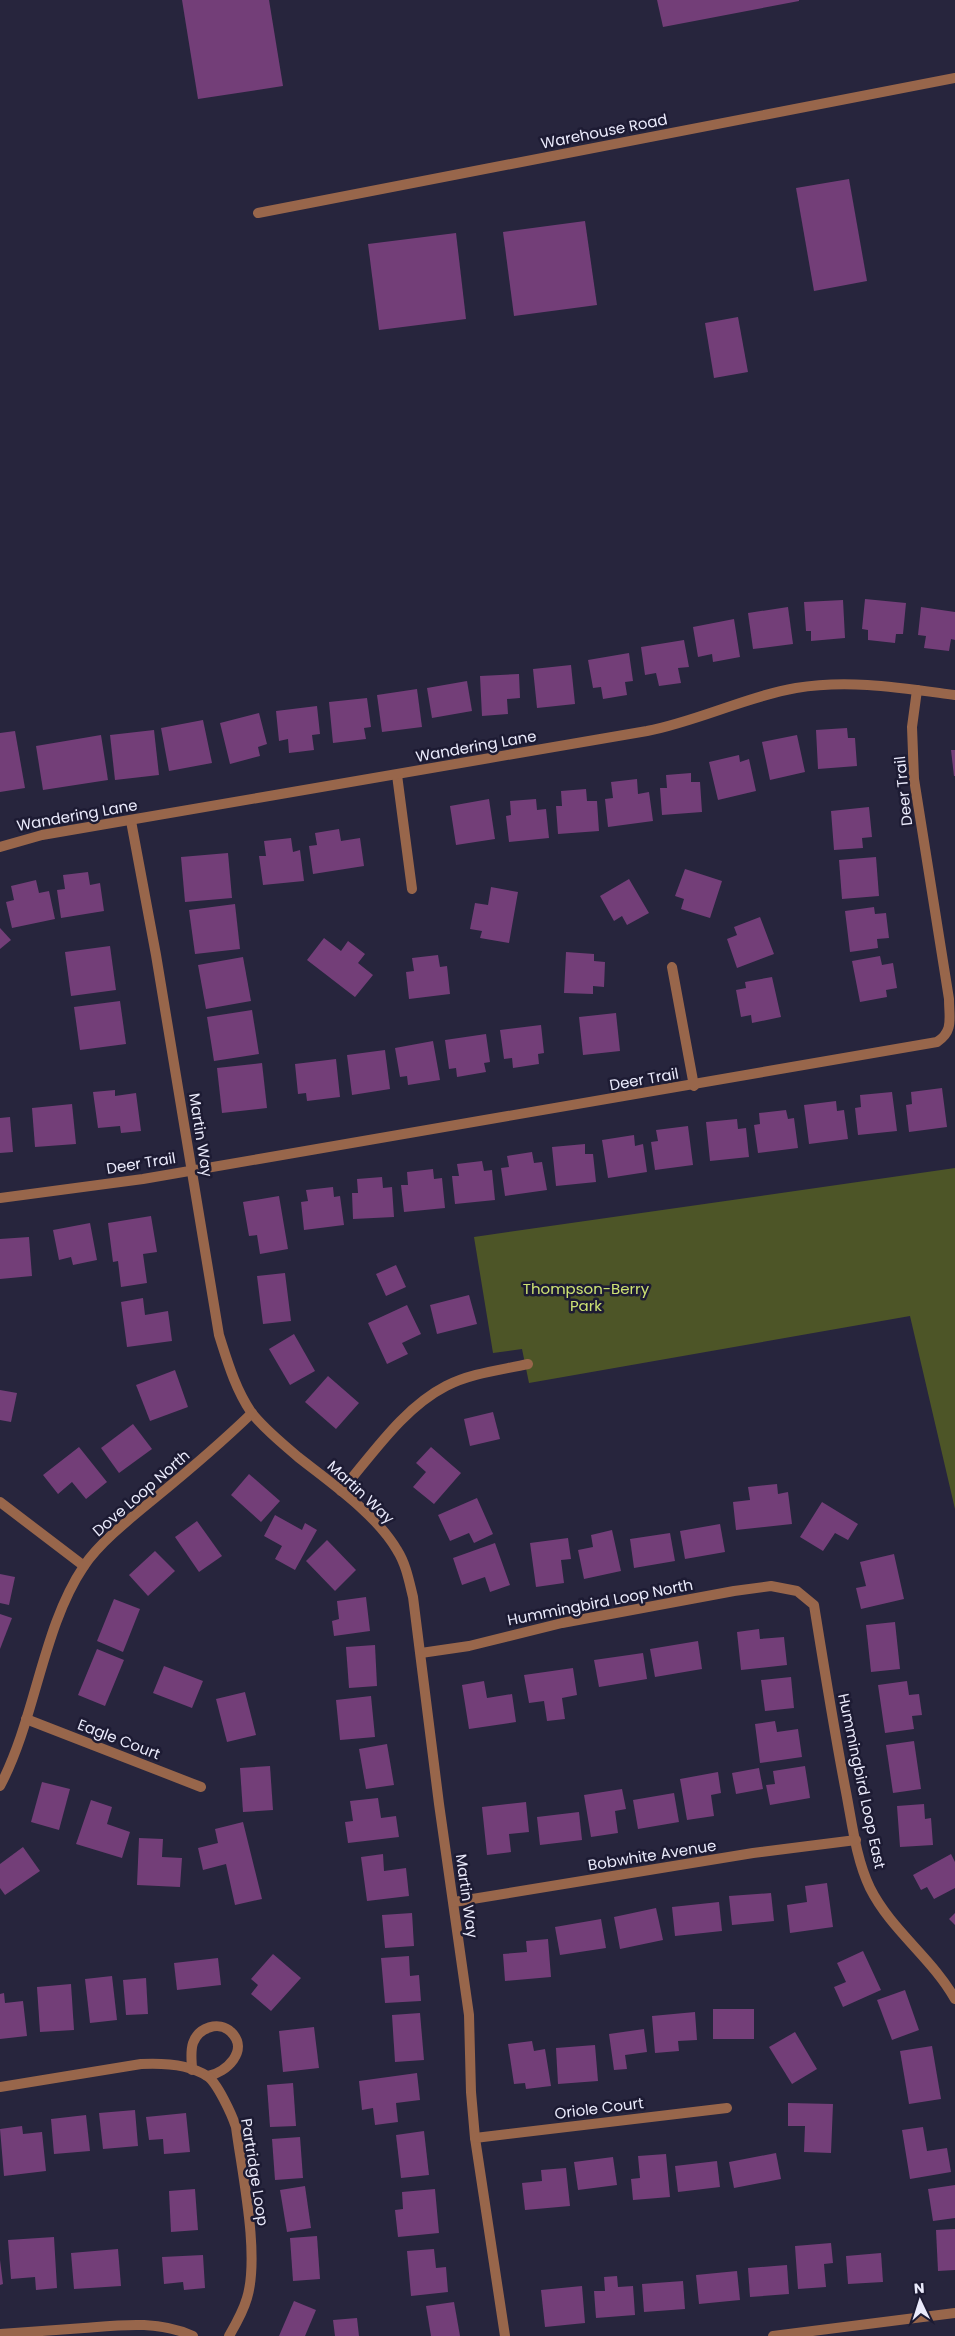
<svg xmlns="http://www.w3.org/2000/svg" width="955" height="2336" font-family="Poppins,sans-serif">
<rect width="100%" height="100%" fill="#27253d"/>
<polygon fill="#4d5527" points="955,1168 955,1509 910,1316 529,1383 522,1349 493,1353 474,1237"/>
<g fill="#733e78">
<polygon points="182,0 269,0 283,86 198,99"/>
<polygon points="657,0 799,0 799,1 663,27"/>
<polygon points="849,179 867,281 814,291 796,188"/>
<polygon points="585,221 597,305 514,316 503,232"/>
<polygon points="456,233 466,319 379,330 368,244"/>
<polygon points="738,317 748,372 714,378 705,323"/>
<polygon points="865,599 906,603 903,634 896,634 895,643 868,640 868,630 862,629"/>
<polygon points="843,600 845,638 811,641 811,631 806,631 804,602"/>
<polygon points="788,607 793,644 753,649 748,613"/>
<polygon points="921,607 955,612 955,640 951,639 949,651 924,648 926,636 918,635"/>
<polygon points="734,619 740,657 713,662 712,654 698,657 693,627"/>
<polygon points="684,640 689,667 678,668 681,683 659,686 656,673 645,675 641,647"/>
<polygon points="629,653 633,681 625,682 627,695 603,699 601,687 593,688 588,660"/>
<polygon points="571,665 575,704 537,708 533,669"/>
<polygon points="519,674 520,698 507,699 508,714 482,716 480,676"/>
<polygon points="467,681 472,711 432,718 427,688"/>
<polygon points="417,689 422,727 382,732 377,695"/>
<polygon points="367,698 371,727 364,728 366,739 333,743 329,702"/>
<polygon points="317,706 320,734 312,735 314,750 289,753 288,739 279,741 276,711"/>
<polygon points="259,713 267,744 258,747 260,756 230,764 220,723"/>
<polygon points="203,720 212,763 169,771 161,728"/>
<polygon points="847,728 848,738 855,738 857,766 818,769 816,730"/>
<polygon points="154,730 159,775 115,780 110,735"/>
<polygon points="15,731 25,788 0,792 0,733"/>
<polygon points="101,735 108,780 43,790 36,746"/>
<polygon points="797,735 805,772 770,780 762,742"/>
<polygon points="951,750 955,750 955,776 954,776"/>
<polygon points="739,755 740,762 749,759 756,791 718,800 709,762"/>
<polygon points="691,773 691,782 700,782 702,812 662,815 660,788 667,788 666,775"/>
<polygon points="637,779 638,794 649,792 653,821 608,827 605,799 613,798 611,782"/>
<polygon points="586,789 587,801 597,801 599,831 558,834 556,806 562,806 561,791"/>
<polygon points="489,799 495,839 456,845 450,806"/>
<polygon points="536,799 537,810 546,809 549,838 509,842 506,816 511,815 510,801"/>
<polygon points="869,807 872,837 862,838 863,848 834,850 831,811"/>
<polygon points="339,829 341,841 360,838 364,866 313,874 309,846 317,845 315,833"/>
<polygon points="291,838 293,852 300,850 304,881 263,885 259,856 266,856 264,841"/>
<polygon points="228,853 232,898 185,902 181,857"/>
<polygon points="876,857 879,896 842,899 839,860"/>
<polygon points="685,869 722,881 710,918 681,909 684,899 675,896"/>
<polygon points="88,872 90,885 100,883 104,911 61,918 57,890 65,889 63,875"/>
<polygon points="629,879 649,913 627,925 622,916 614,921 600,896"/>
<polygon points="36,880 39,893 49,891 55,919 12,928 6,902 14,900 11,886"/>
<polygon points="491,887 518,892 509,943 480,938 482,931 470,929 475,903 488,905"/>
<polygon points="235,904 240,949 195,954 189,910"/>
<polygon points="874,907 875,914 886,913 889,938 877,939 878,948 850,952 845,911"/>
<polygon points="760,917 774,954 737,968 727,939 737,935 734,927"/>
<polygon points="0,928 11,940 0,949"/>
<polygon points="324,938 341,951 348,941 365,954 358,963 373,975 355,997 307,960"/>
<polygon points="110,946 116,990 71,996 65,952"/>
<polygon points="566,952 594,954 594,961 605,962 604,987 593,986 593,994 564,993"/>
<polygon points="438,955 440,967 447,966 450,994 409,999 406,972 414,971 412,958"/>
<polygon points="880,956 882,965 893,963 897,988 886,990 887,997 860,1002 852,961"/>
<polygon points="243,957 251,1001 206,1009 198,965"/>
<polygon points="772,977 781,1017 752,1023 751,1015 741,1017 736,990 746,988 745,982"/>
<polygon points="120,1001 126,1044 80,1050 74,1007"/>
<polygon points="252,1010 259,1054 214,1061 207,1017"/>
<polygon points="616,1013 620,1051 583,1055 579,1017"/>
<polygon points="541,1025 544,1053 538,1054 539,1064 513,1068 512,1058 504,1059 500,1030"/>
<polygon points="486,1034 490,1062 484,1063 486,1072 457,1077 456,1068 449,1069 445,1040"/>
<polygon points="433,1041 440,1080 408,1085 407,1076 400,1077 395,1048"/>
<polygon points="385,1050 390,1089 352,1095 347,1055"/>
<polygon points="336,1059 340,1097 307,1101 306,1093 298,1094 295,1064"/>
<polygon points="262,1063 267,1108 222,1113 217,1068"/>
<polygon points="942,1088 947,1127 909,1132 906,1105 912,1104 911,1092"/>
<polygon points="115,1090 115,1096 136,1093 141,1131 121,1133 120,1126 98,1128 93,1092"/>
<polygon points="892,1092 897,1131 858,1135 855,1108 861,1107 860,1095"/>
<polygon points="836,1101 837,1111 844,1110 848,1139 809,1144 804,1105"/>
<polygon points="72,1104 76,1144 35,1147 32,1108"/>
<polygon points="786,1110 788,1119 794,1118 798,1148 758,1153 754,1125 760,1124 759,1113"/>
<polygon points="10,1117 13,1152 0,1153 0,1118"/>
<polygon points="737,1119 738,1129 746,1128 749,1157 710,1161 706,1122"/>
<polygon points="688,1126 693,1165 655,1170 651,1142 658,1141 656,1130"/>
<polygon points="634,1135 635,1146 643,1144 647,1172 608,1178 602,1140"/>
<polygon points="585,1144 585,1154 593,1154 596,1182 556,1186 552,1147"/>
<polygon points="532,1152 534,1163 542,1162 547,1190 505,1196 501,1168 509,1167 507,1156"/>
<polygon points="482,1161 484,1171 492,1170 495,1200 455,1204 452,1176 459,1176 457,1164"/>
<polygon points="433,1169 434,1179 442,1178 445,1208 404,1212 401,1185 408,1185 407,1172"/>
<polygon points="382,1177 383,1188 392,1187 394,1217 353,1219 352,1193 358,1193 357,1179"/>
<polygon points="333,1187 334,1197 340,1196 344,1225 304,1230 301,1202 308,1201 306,1190"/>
<polygon points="279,1196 288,1249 260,1254 257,1235 249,1236 243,1202"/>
<polygon points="151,1216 157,1252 143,1254 147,1283 121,1287 118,1261 113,1262 108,1223"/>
<polygon points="90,1223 97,1260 73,1265 71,1257 59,1260 53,1230"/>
<polygon points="29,1237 32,1276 0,1279 0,1239"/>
<polygon points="396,1265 406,1287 386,1296 376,1274"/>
<polygon points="285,1273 291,1321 263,1324 257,1276"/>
<polygon points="469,1295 477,1324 437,1334 430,1305"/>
<polygon points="143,1298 145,1315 168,1311 172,1341 127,1347 121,1302"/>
<polygon points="407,1305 421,1334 402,1343 408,1354 387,1364 368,1323"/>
<polygon points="294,1334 315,1371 290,1385 269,1349"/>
<polygon points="175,1370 188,1407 150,1421 136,1385"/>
<polygon points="328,1376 359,1403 336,1429 305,1402"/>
<polygon points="0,1390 17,1393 11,1422 0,1420"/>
<polygon points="493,1412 500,1439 470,1446 464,1419"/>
<polygon points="133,1424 152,1449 119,1473 101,1448"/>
<polygon points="79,1447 107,1482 86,1499 72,1482 58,1494 43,1475"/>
<polygon points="431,1447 461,1473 434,1504 413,1487 426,1472 416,1463"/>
<polygon points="249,1474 280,1501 261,1522 231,1495"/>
<polygon points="777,1484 778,1494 788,1492 792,1524 736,1530 733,1502 750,1500 748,1487"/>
<polygon points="477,1498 493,1534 474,1543 469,1533 450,1541 438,1515"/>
<polygon points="822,1502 858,1524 848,1540 835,1533 823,1551 800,1537"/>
<polygon points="275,1515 302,1530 305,1523 317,1530 295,1570 275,1559 282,1546 264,1536"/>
<polygon points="197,1521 222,1556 199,1572 175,1537"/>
<polygon points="720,1524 725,1552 685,1559 680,1531"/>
<polygon points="612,1530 621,1571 584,1579 578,1550 593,1547 591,1535"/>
<polygon points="670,1533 675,1561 634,1568 630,1539"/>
<polygon points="568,1538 571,1559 561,1560 564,1583 536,1587 530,1543"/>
<polygon points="327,1540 356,1570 335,1591 306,1561"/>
<polygon points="495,1543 510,1585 490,1592 485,1577 462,1585 453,1558"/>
<polygon points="155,1551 175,1571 148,1596 129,1575"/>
<polygon points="894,1554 904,1599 861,1609 856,1588 866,1586 860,1562"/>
<polygon points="0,1574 15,1577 9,1605 0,1603"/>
<polygon points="366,1597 370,1631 334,1636 332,1621 339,1619 337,1601"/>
<polygon points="114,1599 140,1609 123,1652 97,1641"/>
<polygon points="0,1614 12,1618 0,1649"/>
<polygon points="895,1622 900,1669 871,1672 866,1625"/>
<polygon points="759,1629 760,1639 784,1637 787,1665 741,1670 737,1632"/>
<polygon points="698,1641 702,1669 655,1677 650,1649"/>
<polygon points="375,1645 377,1686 349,1688 346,1647"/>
<polygon points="97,1649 124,1660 105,1706 78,1695"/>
<polygon points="643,1653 647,1679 599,1687 594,1660"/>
<polygon points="164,1666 203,1681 192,1708 153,1693"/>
<polygon points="573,1668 577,1695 562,1698 565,1719 547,1721 544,1701 529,1703 524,1675"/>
<polygon points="791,1677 794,1708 765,1711 761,1680"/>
<polygon points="484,1681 487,1698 512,1694 516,1722 469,1729 462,1685"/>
<polygon points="907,1681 909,1695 919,1694 922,1715 912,1716 914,1729 885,1733 878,1685"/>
<polygon points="245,1692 256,1735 227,1742 216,1699"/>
<polygon points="371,1696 375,1737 340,1740 336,1700"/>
<polygon points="775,1721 777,1732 798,1729 802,1757 760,1763 755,1724"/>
<polygon points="914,1741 921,1789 893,1793 886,1745"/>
<polygon points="387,1744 394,1785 366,1789 359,1749"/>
<polygon points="270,1766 273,1810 243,1812 240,1768"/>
<polygon points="805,1766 810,1798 770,1805 766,1785 775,1784 773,1771"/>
<polygon points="759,1768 763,1789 736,1794 732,1773"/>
<polygon points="718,1772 721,1793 711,1795 714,1816 687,1820 680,1779"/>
<polygon points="42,1782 70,1789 59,1830 31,1822"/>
<polygon points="622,1789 626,1809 615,1811 618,1833 591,1837 584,1795"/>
<polygon points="674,1793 679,1822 638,1829 633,1800"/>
<polygon points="378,1798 381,1818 396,1816 399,1837 348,1843 345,1822 353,1821 350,1801"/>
<polygon points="91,1800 112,1807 107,1824 130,1832 122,1858 76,1844"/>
<polygon points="526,1802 529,1832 509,1834 511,1852 487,1855 482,1807"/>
<polygon points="924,1804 925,1819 931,1818 933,1845 900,1847 897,1806"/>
<polygon points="579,1812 582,1840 540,1845 537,1817"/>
<polygon points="243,1822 262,1899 235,1905 226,1864 203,1870 198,1848 218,1843 215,1829"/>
<polygon points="139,1838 163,1839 162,1857 182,1858 180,1887 137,1885"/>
<polygon points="23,1847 40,1871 5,1895 0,1888 0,1864"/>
<polygon points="383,1854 384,1871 406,1868 409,1896 367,1901 361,1857"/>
<polygon points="951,1854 955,1862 955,1888 934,1899 927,1887 921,1890 913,1875"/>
<polygon points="827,1883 833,1927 790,1933 787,1905 807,1902 805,1886"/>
<polygon points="771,1893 774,1921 732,1925 729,1896"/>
<polygon points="719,1902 722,1931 675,1936 672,1907"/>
<polygon points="656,1908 663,1940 620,1949 614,1917"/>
<polygon points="412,1913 414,1946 385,1948 382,1915"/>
<polygon points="955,1913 955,1925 949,1919"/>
<polygon points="601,1919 606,1948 560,1955 555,1927"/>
<polygon points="548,1939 551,1977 505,1981 503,1954 527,1952 526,1941"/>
<polygon points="863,1951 881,1990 843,2007 834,1987 846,1982 837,1963"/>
<polygon points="273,1954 301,1978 271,2011 251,1994 258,1985 251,1979"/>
<polygon points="409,1956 410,1976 419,1975 421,2001 385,2003 381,1958"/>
<polygon points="218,1958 221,1985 177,1990 174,1963"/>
<polygon points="112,1976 117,2020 90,2023 85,1979"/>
<polygon points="146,1978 148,2014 126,2015 123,1980"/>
<polygon points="71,1984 74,2030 40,2032 37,1987"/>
<polygon points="905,1990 919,2030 892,2040 877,2000"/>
<polygon points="4,1993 5,2003 23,2001 27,2036 0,2039 0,1994"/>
<rect x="713" y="2009" width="41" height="30"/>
<polygon points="695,2012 697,2040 678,2041 679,2051 655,2053 652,2016"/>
<polygon points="420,2013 424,2060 395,2062 392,2015"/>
<polygon points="314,2027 319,2068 283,2072 279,2031"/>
<polygon points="644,2029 647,2052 625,2055 627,2069 614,2070 609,2034"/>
<polygon points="795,2032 817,2069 792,2084 769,2047"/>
<polygon points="532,2041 534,2051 545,2049 551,2086 526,2089 525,2083 514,2084 508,2044"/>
<polygon points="595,2045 598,2081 558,2084 556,2048"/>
<polygon points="932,2046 941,2099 909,2104 900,2051"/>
<polygon points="417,2073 420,2100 396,2103 398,2122 375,2125 373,2108 362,2110 359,2081"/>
<polygon points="293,2083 296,2126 270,2127 267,2085"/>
<polygon points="788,2103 833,2104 831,2153 804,2152 805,2126 788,2126"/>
<polygon points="135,2110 138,2146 103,2149 99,2113"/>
<polygon points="186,2113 190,2152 164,2154 163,2139 149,2140 146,2117"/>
<polygon points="86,2115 90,2151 54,2154 51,2119"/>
<polygon points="22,2126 23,2134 42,2132 46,2171 4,2176 0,2129"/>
<polygon points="923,2127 927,2151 947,2148 951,2172 910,2179 902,2130"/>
<polygon points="424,2131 429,2175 401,2178 396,2135"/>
<polygon points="300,2137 303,2178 275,2180 272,2139"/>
<polygon points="776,2153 781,2179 734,2188 729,2162"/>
<polygon points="666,2154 670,2197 633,2200 631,2179 640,2178 638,2156"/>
<polygon points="613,2157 617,2185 578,2190 574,2162"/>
<polygon points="717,2161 720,2187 678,2192 675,2166"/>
<polygon points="566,2168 570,2206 525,2210 522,2183 542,2181 541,2170"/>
<polygon points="955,2185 955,2218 933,2221 928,2189"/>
<polygon points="305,2186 311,2228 287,2232 280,2190"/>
<polygon points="195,2189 198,2230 171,2232 169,2191"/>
<polygon points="435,2189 439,2233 398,2237 395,2210 403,2209 402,2192"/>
<polygon points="955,2229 955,2270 938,2271 936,2230"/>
<polygon points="317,2236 320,2279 293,2281 290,2238"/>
<polygon points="54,2237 57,2288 36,2290 35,2277 11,2279 8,2240"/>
<polygon points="831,2243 833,2263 824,2264 826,2287 798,2289 795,2246"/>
<polygon points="118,2249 121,2286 74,2289 71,2253"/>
<polygon points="434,2249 436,2268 446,2267 448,2292 411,2296 407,2251"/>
<polygon points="881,2253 883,2282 848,2284 846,2256"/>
<polygon points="203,2255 205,2288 184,2290 183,2282 164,2284 162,2257"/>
<polygon points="0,2260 3,2284 0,2285"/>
<polygon points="787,2265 789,2294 750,2297 748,2268"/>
<polygon points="737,2271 740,2300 699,2304 696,2275"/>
<polygon points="617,2276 618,2287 633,2286 635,2315 596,2318 594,2291 605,2291 604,2277"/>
<polygon points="683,2281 685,2309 644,2312 642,2284"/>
<polygon points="582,2286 585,2323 545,2327 541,2290"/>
<polygon points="294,2301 316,2310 305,2336 279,2336"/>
<polygon points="454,2302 460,2336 431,2336 426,2306"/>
<polygon points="357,2318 359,2336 335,2336 333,2320"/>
</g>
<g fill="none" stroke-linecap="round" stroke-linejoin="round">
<g stroke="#98664b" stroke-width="10">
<polyline points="258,213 955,78"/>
<polyline points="397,775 412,889"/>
<path d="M131 821 156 955 219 1335C228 1363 235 1388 251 1412 264 1429 282 1443 298 1457 331 1483 376 1514 397 1550 406 1564 409 1581 413 1597L439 1804 469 2015 471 2092 475 2138 505 2336"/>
<path d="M0 847 42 835 647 731C698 721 745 697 796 688 849 679 902 688 955 695"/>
<polyline points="672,967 694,1086"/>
<path d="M0 1198 143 1179 937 1042C954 1031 949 1018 949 999L914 779 912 727 917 690"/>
<path d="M341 1491C372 1455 403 1408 446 1386 471 1373 501 1370 528 1364"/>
<polyline points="0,1502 84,1566"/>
<path d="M421 1653 469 1646 562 1623 734 1591 771 1586 797 1591 814 1605C824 1667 834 1730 846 1792 852 1823 856 1859 870 1888 891 1930 932 1958 955 1999"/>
<polyline points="26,1719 201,1787"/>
<path d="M0 1786C36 1718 42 1628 84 1566 100 1542 132 1517 155 1498 188 1471 221 1443 252 1413"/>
<polyline points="454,1902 753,1853 856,1840"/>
<path d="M192 2070C192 2062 190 2052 193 2043 198 2028 219 2020 231 2032 250 2050 226 2073 208 2076"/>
<path d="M0 2087 141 2064C161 2063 189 2064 207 2076 217 2082 232 2115 236 2127 242 2173 260 2255 247 2298 243 2312 236 2324 229 2336"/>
<polyline points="475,2138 727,2108"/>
<path d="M0 2334C28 2332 56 2330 84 2328 121 2325 158 2320 193 2336"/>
<polyline points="773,2336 955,2313"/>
</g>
</g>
<g text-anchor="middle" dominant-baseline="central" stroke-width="5" stroke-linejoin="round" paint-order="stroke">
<g font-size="15" fill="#eaeafb" stroke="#1d1b33">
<text transform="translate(604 131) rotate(-11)">Warehouse Road</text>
<text transform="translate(476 746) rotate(-10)">Wandering Lane</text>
<text transform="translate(903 791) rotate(-96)">Deer Trail</text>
<text transform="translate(77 815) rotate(-10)">Wandering Lane</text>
<text transform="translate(644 1079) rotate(-10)">Deer Trail</text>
<text transform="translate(201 1135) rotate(81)">Martin Way</text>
<text transform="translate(141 1163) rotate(-9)">Deer Trail</text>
<text transform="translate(361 1492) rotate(43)">Martin Way</text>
<text transform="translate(141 1493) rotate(-41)">Dove Loop North</text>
<text transform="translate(600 1602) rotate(-11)">Hummingbird Loop North</text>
<text transform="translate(119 1739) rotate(21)">Eagle Court</text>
<text transform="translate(862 1781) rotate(78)">Hummingbird Loop East</text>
<text transform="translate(652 1855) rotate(-9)">Bobwhite Avenue</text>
<text transform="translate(467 1896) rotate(82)">Martin Way</text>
<text transform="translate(599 2108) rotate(-7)">Oriole Court</text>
<text transform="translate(255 2172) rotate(81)">Partridge Loop</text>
</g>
<g font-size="15" fill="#cee374" stroke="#1d1b33">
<text x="586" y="1288">Thompson-Berry<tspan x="586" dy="17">Park</tspan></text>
</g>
</g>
<g transform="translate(920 2301) rotate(356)" stroke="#1d1b33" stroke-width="4" paint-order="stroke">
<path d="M0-4L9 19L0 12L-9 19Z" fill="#eaeafb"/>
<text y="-8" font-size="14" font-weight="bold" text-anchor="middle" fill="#eaeafb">N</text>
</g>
</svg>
